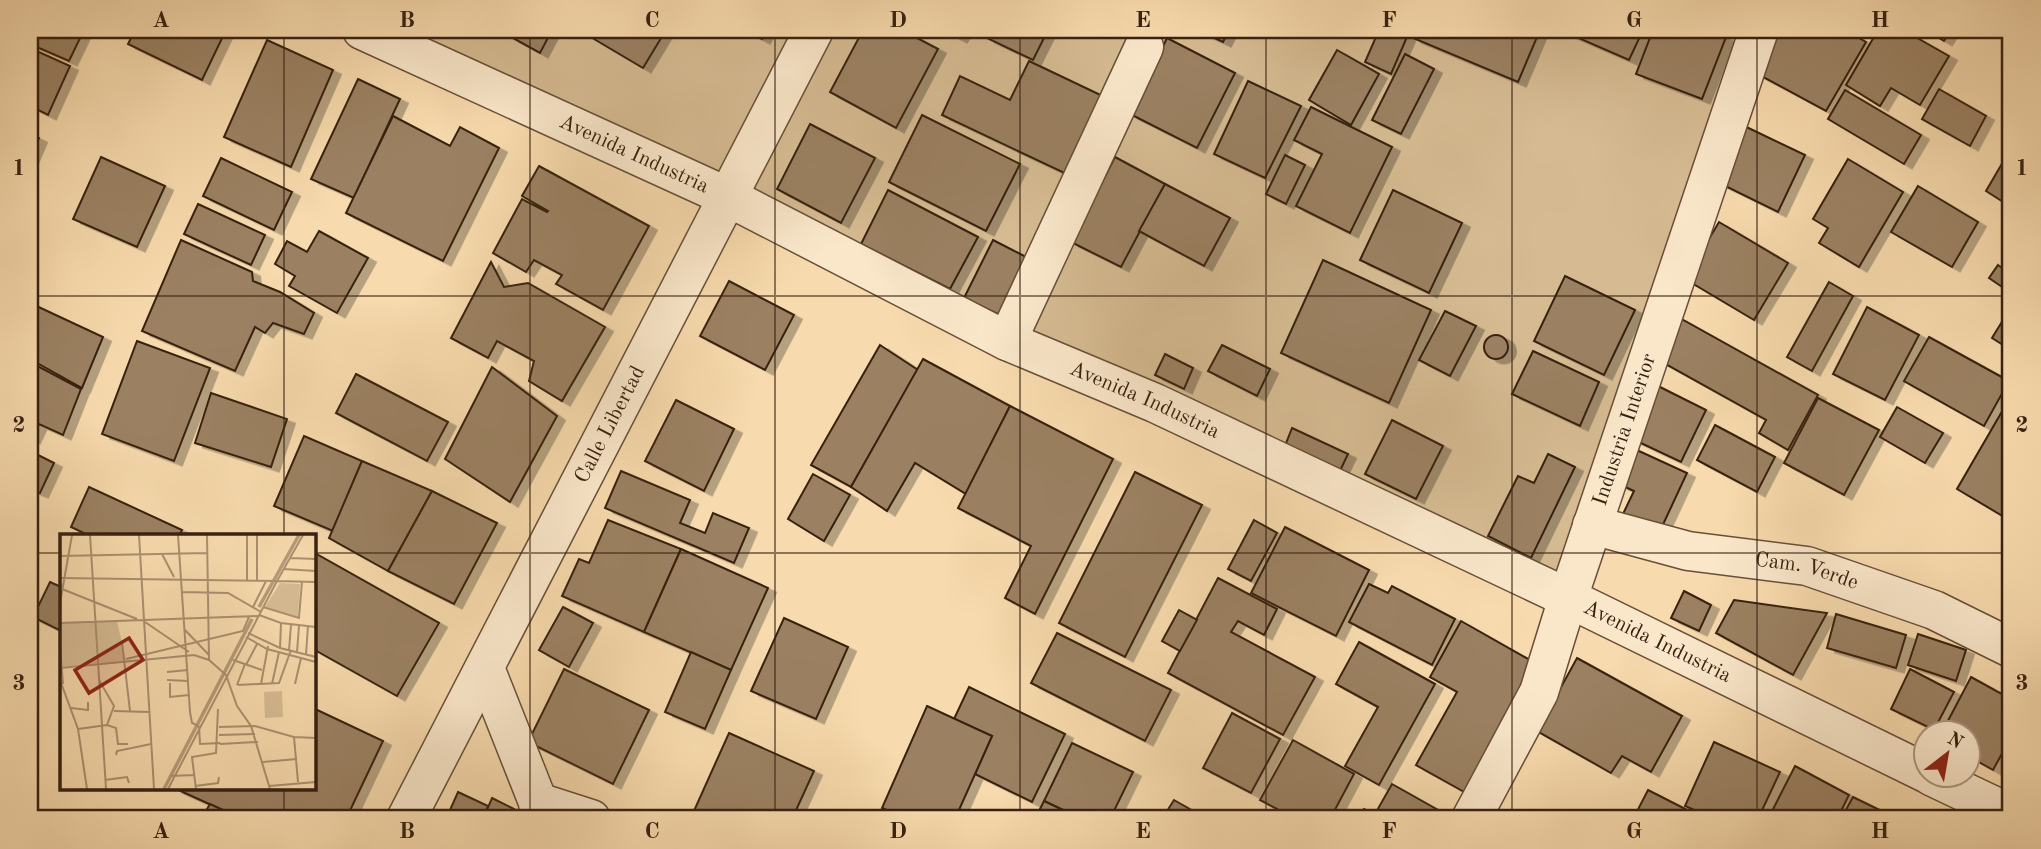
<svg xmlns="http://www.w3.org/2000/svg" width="2041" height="849" font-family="'Old Standard TT',serif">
<defs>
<filter id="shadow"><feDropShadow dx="8" dy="4.5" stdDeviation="0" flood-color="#0004"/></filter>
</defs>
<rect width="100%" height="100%" fill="#f7daad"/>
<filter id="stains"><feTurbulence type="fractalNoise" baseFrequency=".00286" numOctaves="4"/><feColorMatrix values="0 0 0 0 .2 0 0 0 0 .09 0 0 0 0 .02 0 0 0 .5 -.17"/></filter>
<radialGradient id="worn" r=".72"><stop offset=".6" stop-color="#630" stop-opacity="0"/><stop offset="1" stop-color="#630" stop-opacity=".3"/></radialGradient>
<polygon fill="#d6bb92" stroke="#866e52" stroke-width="2" points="384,30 1759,30 1568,598"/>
<g fill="#9b8162" stroke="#372111" stroke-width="2" filter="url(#shadow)">
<polygon points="30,30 84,30 69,61 30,44"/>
<polygon points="135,30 226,30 202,80 128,44"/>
<polygon points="514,30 552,30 540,53 511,37"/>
<polygon points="600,30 666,30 643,68 594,39"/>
<polygon points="744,30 767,30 762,39"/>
<polygon points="863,30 902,30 938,49 896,128 830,92"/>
<polygon points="944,30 964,30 959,38"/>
<polygon points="991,30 1048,30 1033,60 987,38"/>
<polygon points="1197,30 1229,30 1223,42"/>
<polygon points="1379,30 1410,30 1391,74 1365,62"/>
<polygon points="1416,30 1540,30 1518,82 1413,38"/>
<polygon points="1568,30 1643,30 1629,60 1567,33"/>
<polygon points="1653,30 1706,30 1726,37 1702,99 1636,74"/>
<polygon points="1778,30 1845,30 1866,42 1826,111 1754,72"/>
<polygon points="1878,30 1903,30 1949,56 1920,105 1891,88 1880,106 1846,85"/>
<polygon points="1926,30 1951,30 1944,41"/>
<polygon points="2011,37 2011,57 2002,52"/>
<polygon points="1167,38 1235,73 1197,148 1130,114"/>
<polygon points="267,40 333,70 291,167 224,137"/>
<polygon points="30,48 70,66 48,115 30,106"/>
<polygon points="1337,50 1379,74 1351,125 1309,100"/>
<polygon points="1405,54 1434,69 1401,134 1372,120"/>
<polygon points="1029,61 1111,100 1075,178 942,115 960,76 1010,100"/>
<polygon points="358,79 400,99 354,198 311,179"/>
<polygon points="1248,81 1301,106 1265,178 1214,154"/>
<polygon points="1939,89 1986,116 1970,146 1922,119"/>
<polygon points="1845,90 1921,135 1904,164 1828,119"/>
<polygon points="1311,107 1392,147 1350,233 1296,206 1322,154 1294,140"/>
<polygon points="922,115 1020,164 986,231 889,182"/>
<polygon points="393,116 450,146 460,127 499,148 443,261 346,213"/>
<polygon points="1736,122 1805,155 1778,212 1709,178"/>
<polygon points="810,124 875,158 841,223 777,189"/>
<polygon points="30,134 39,138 30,159"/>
<polygon points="1285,155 1305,165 1286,204 1266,194"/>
<polygon points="101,157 165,186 137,247 73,219"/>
<polygon points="1115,157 1165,184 1121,267 1071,242"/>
<polygon points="221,158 292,192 274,230 203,196"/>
<polygon points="1848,159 1903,192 1859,267 1819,243 1828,228 1813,219"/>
<polygon points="2003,162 2011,167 2011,207 1986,191"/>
<polygon points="539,166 649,226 603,310 556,284 562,275 534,260 526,272 493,253 522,199 547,212 548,211 522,196"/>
<polygon points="1165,184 1230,218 1204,266 1139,231"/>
<polygon points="1918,186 1978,222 1952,267 1891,232"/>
<polygon points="888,190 978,237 950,289 861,244"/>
<polygon points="1393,190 1462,223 1429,293 1360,260"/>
<polygon points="198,204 265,235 251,265 184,234"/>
<polygon points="1719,222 1788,263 1754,320 1685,279"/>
<polygon points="319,231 368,258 337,313 289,286 295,276 275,264 287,241 307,252"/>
<polygon points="181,240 252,272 253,281 280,292 314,313 304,334 273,323 265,333 255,327 235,371 142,331"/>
<polygon points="993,240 1034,261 1006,318 964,298"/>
<polygon points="1323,260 1431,310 1389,403 1281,353"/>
<polygon points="491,262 504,287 528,283 605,327 562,401 529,381 534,361 497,341 488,358 451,338"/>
<polygon points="1998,265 2011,274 2011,287 2008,291 1989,278"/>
<polygon points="1565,276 1635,310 1604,375 1534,341"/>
<polygon points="729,281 794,315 765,370 700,336"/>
<polygon points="1829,282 1853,296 1812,371 1787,357"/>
<polygon points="30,303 103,337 82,388 30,359"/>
<polygon points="1867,307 1919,335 1885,400 1833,374"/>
<polygon points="2011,307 2011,350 1992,338"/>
<polygon points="1445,311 1476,326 1450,376 1419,360"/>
<polygon points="1678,317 1818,395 1788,450 1759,433 1766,420 1655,358"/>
<circle cx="1496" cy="347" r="12"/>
<polygon points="1929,337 2009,381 1984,426 1904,381"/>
<polygon points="137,341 210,368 174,461 102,434"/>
<polygon points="880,345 918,370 851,487 811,465"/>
<polygon points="1222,345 1270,369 1257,396 1208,371"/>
<polygon points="1533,351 1599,382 1580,426 1512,394"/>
<polygon points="1165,354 1193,368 1184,389 1155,375"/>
<polygon points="923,359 1010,406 966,494 915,463 887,511 851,487"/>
<polygon points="30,362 81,389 63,435 39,424 32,439 30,438"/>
<polygon points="492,367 557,416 510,502 445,459"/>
<polygon points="356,374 448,422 427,461 336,413"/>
<polygon points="1652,383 1706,410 1681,462 1626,436"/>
<polygon points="211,393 287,419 271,467 195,443"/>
<polygon points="2011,396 2011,521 1957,489"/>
<polygon points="1818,398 1879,430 1844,495 1784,463"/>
<polygon points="676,400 734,429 704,491 645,461"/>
<polygon points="1010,406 1113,459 1035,614 1005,598 1031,546 958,508"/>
<polygon points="1897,407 1943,433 1925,463 1880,437"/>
<polygon points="1392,420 1443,446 1416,499 1365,474"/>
<polygon points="1715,425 1775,457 1757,492 1697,460"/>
<polygon points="1292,428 1348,454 1338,475 1283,451"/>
<polygon points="304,436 362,461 333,531 274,506"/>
<polygon points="1628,446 1687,473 1660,531 1623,514 1634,491 1612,481"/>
<polygon points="30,451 54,463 40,493 30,489"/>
<polygon points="1548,454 1575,467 1531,558 1488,536 1518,476 1534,483"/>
<polygon points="362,461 432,491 388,571 329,538"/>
<polygon points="621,471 690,500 680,523 705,533 713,513 749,528 734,563 605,508"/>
<polygon points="1135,472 1202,505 1125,657 1059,623"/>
<polygon points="813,474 850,495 824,541 788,519"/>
<polygon points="89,487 182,530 179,536 90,536 71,527"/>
<polygon points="432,491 497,523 454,604 388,571"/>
<polygon points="608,520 681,549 644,632 562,596 579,559 589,563"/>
<polygon points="1254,520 1277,533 1251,581 1228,569"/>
<polygon points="1285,527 1369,570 1336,636 1251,593"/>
<polygon points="681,549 768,588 731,670 644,632"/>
<polygon points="313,552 439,623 397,696 313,649"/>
<polygon points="1218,578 1277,609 1264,635 1238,621 1231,632 1315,677 1283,735 1168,673"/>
<polygon points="50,582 61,587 61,631 33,617"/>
<polygon points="1369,584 1388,593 1392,586 1455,619 1432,665 1349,622"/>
<polygon points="1684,591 1711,605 1699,631 1671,618"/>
<polygon points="1734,600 1827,613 1793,675 1716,633"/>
<polygon points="563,607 593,623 569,667 539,650"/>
<polygon points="1179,610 1197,620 1180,651 1162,641"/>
<polygon points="1836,614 1906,635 1896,668 1827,648"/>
<polygon points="784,618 848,647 816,719 751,691"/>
<polygon points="1461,621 1537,664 1466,793 1416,765 1457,692 1430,677"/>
<polygon points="1057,633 1171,690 1145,741 1031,683"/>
<polygon points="1918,634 1966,650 1956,681 1908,665"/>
<polygon points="1359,642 1435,684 1379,785 1345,766 1378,707 1336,684"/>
<polygon points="691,652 731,670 705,729 665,712"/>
<polygon points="1577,658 1682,716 1651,772 1622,756 1611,773 1537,731"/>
<polygon points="564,669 649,710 613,784 528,742"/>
<polygon points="1910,669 1954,692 1934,730 1891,709"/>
<polygon points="1971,677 2011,699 2011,737 1993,770 1968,756 1968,734 1941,734"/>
<polygon points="969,687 1065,734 1032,802 975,774 992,736 954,719"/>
<polygon points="927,706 992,736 955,819 908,819 882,808"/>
<polygon points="313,708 383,741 346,819 242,819 174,788 313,788"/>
<polygon points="1232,713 1280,739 1251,793 1203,768"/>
<polygon points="729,733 814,771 792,819 706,819 693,813"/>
<polygon points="1293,740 1354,774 1330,819 1296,819 1260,800"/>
<polygon points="1714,742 1780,772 1758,819 1715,819 1685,806"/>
<polygon points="1072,743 1133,772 1110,819 1082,819 1044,801"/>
<polygon points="1795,766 1849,795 1837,819 1768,819"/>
<polygon points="1392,784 1454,819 1358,819 1364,809 1375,814"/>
<polygon points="1648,790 1699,816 1697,819 1633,819"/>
<polygon points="458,792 488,806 483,819 446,819"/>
<polygon points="1853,797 1898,819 1841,819"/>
<polygon points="492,798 514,809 510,819 483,819"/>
<polygon points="1174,800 1207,819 1162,819"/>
<polygon points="1044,801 1082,819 1035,819"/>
<polygon points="210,804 242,819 201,819"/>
</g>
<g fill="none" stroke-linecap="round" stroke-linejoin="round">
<g stroke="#674f38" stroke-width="41">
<g id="minor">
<path id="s1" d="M362 30 728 197 1007 341 1155 403 1568 598 1926 773"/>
<polyline points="1007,341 1144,47"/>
<path id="s2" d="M1592 525 1688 551 1807 566 1934 610 2011 648"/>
<polyline points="485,668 538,802 540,819"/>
<polyline points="1931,776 2011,814"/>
<polyline points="538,802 591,819"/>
<path id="s3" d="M406 819 814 30"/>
<path id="s4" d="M1471 819 1539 692 1568 598 1759 30"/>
</g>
</g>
<use href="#minor" stroke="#fae7ca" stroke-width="38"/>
</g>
<path fill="none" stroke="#372111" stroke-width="2" stroke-opacity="0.55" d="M284 30V536M530 30V819M775 30V819M1020 30V819M1266 30V819M1512 30V819M1757 30V819M30 296H2011M30 553H61M313 553H2011M284 788V819"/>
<g text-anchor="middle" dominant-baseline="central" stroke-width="5" stroke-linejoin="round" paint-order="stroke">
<g font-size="21" fill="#372111" stroke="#fae7ca">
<text stroke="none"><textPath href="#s1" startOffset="299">Avenida Industria</textPath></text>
<text stroke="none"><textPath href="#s1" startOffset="866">Avenida Industria</textPath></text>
<text stroke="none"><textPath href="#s3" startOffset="444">Calle Libertad</textPath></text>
<text stroke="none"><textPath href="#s4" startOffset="420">Industria Interior</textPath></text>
<text stroke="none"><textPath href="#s2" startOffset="220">Cam. Verde</textPath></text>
<text stroke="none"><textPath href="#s1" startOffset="1433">Avenida Industria</textPath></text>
</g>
</g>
<g transform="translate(60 534)">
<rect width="256" height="256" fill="#f7daad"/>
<path d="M220 49 240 50 238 83 205 73ZM57 87 66 127 2 133 0 89ZM222 157 223 183 205 184 204 158Z" fill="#d6bb92"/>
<path fill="none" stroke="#b69b78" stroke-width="3.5" d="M199 73 239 1M104 255 192 85"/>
<path fill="none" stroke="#aa906f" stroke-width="2" d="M30 1 46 255M79 1 94 255M118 1 130 178 132 189 139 192M147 1 149 126M102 20 114 43M0 22 147 19M230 24 256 25M223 35 256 37M0 44 217 47 243 1M187 46V1M197 46V1M217 47 256 48M2 55 77 85M122 58 168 59 201 78M0 69 12 1M193 73 206 47M203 73 239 84 242 47M199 81 221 89 256 93M85 88 129 118M0 89 198 82M125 96 149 121M188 99 220 114 256 123M186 103 207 115 256 128M62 108 70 177M0 114 3 150M220 114 221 89M229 116 231 91M237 118 239 92M246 120 248 92M66 125 183 97 189 83M173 126 202 136M186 131 197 110M0 134 134 121 149 126 166 141 177 172 191 192 210 255M107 138 128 136M0 146 18 195 27 255M39 146 54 172 47 191M107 146 128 147M110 149V163L129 161M201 150 208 112M212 150 219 118M235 150 241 124M177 151 185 130M178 151 219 149 231 116M11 174 28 176V168M54 177 89 178M139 192 140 210 160 209M159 193 195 192 234 203 238 248M18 195 47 191 56 194 58 210H68M159 201 195 200M234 203 256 204M160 210 198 208M56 221 57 217 91 210M203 228 237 225M111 242 134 241M45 246 67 243 69 249M135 252 158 249 159 243M209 252 256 248M108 255 217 47M136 255 132 223 156 219 158 175"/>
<path fill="#8f2418" fill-opacity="0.15" stroke="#8f2418" stroke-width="3.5" d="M69 104 83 126 29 159 15 136Z"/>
<rect width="256" height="256" fill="none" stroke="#372111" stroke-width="3.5"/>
</g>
<rect width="2041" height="849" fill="none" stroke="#f7daad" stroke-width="77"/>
<g transform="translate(1947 754) rotate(31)"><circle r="33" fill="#fae7ca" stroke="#ac9880" stroke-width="2"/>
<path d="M0-5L12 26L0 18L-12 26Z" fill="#8f2418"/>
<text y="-10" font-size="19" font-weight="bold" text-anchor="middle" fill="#372111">N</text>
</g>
<rect x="38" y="38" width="1964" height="772" fill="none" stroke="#372111" stroke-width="2.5"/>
<g font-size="23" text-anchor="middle" font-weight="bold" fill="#372111">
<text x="161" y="27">A</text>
<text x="407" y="27">B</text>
<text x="652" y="27">C</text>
<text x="898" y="27">D</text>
<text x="1143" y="27">E</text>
<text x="1389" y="27">F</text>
<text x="1634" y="27">G</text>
<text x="1880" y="27">H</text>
<text x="19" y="175">1</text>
<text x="2022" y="175">1</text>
<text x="19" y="432">2</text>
<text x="2022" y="432">2</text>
<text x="19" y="690">3</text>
<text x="2022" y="690">3</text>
<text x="161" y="838">A</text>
<text x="407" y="838">B</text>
<text x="652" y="838">C</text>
<text x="898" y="838">D</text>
<text x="1143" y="838">E</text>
<text x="1389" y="838">F</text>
<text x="1634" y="838">G</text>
<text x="1880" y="838">H</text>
</g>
<rect width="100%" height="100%" filter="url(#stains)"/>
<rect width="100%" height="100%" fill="url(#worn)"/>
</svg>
